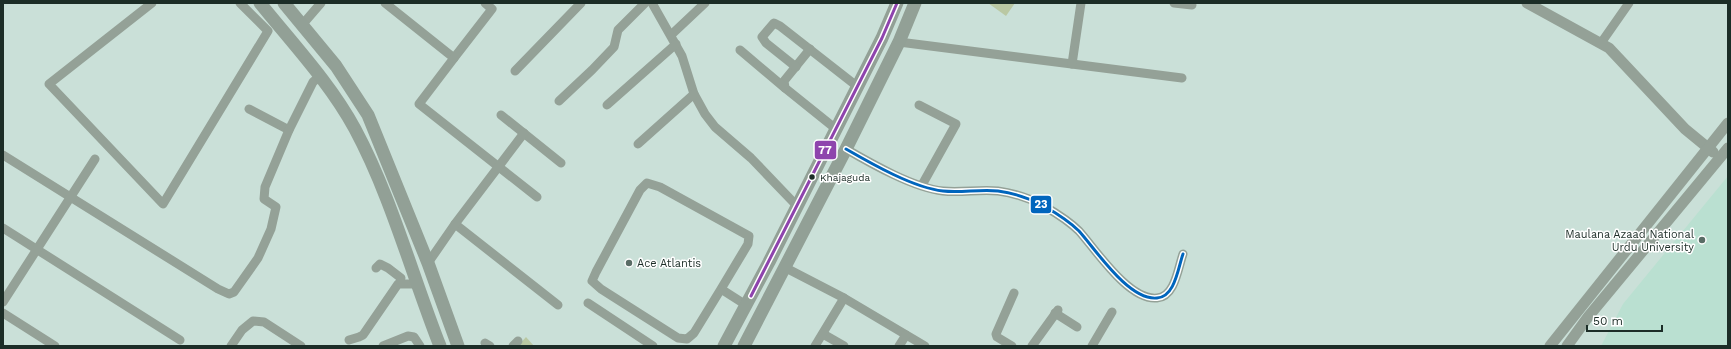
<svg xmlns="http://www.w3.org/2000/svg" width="1731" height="349" font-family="'Work Sans',sans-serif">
<rect width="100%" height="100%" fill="#cae0d8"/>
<polygon fill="#bae0d1" points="1728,176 1728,346 1601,346 1623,304"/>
<g fill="#bac8a3">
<polygon points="988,3 1015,3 1006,16"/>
<polygon points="526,337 534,346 518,346"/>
</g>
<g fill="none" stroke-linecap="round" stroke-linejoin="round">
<g stroke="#94a197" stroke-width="9">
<polyline points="152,3 49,84 163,204 268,31 240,3"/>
<polyline points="385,3 454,58 419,104 537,197"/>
<polyline points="652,3 682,56 694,94 705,114 715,127 751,158 797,206"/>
<polyline points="1174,3 1192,5"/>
<polyline points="302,25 321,3"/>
<polyline points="671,35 705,3"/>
<polyline points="899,42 1182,78"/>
<polyline points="1601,43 1629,3"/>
<polyline points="810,49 784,81 785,88 836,129"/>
<polyline points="740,50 785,88"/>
<polyline points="454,58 492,9 485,3"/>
<polyline points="1072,64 1081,3"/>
<polyline points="796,67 766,43 762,37 774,23 780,26 858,87"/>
<polyline points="515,71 581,3"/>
<polyline points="559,101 592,70 614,47 618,30 645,3"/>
<polyline points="607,105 676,44"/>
<polyline points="919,105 956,124 922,185"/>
<polyline points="249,109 289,130"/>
<polyline points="501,115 561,163"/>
<polyline points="638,144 694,94"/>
<path d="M846 149C872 164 914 188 943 191 961 193 980 189 998 191 1013 193 1031 199 1044 206 1056 213 1069 221 1079 231 1096 250 1129 301 1157 298 1175 297 1178 268 1183 254"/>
<polyline points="3,155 218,289 229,294 234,292 258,258 271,229 276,207 264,199 265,187 289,130 313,82 320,76"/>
<polyline points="455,224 558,305"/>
<polyline points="3,228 180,340"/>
<polyline points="428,263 455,224 524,133"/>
<polyline points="376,268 380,264 388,268 401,278"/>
<polyline points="786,268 844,298 925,346"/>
<polyline points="721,289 748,244 749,236 660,187 647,183 640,190 596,272 592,281 601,289 678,338 687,339 694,333 721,289 746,305"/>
<polyline points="3,302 95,159"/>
<polyline points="588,303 653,346"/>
<polyline points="3,313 55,346"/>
<polyline points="1055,313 1077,327"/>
<polyline points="823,334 844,346"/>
<polyline points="349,340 359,337 363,335 398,284 416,284"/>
<polyline points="485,343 490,346"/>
<polyline points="231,346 242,330 253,321 264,322 301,346"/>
<polyline points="383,346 408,336 414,337 420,346"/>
<polyline points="513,346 518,341"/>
<polyline points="815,346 844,298"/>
<polyline points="899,346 906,335"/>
<polyline points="1012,346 997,337 996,334 1014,293"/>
<polyline points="1032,346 1058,310"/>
<polyline points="1092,346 1112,312"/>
</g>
<g stroke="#94a197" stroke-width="11">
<polyline points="1527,3 1609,48 1685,129 1713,152"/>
<polyline points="1550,346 1728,123"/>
<polyline points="1567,346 1588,317 1728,148"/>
</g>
<g stroke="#92a096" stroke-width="13">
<path d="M260 3C293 44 330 83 355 129 391 196 412 275 440 346"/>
<polyline points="284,3 336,66 368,115 428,263 458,346"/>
<polyline points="724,346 769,262 882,38 897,3"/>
<polyline points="744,346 846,149 899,42 915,3"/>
</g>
<g stroke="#fff" stroke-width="6">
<path id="bus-1" d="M846 149C872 164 914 188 943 191 961 193 980 189 998 191 1013 193 1031 199 1044 206 1056 213 1069 221 1079 231 1096 250 1129 301 1157 298 1175 297 1178 268 1183 254"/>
</g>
<g stroke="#fff" stroke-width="6">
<polyline id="bus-2" points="751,296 882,38 897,3"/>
</g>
<use href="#bus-1" stroke="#0065bd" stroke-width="3"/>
<use href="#bus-2" stroke="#8e44ad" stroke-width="3"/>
</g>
<circle fill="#1c2d27" stroke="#fff" stroke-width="1.5" cx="812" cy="177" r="3.5"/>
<g fill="#596c65" stroke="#fff" stroke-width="1.5">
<circle cx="1702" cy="240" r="4"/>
<circle cx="629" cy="263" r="4"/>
</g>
<g text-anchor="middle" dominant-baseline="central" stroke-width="3" stroke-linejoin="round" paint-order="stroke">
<g font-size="10" fill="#1c2d27" stroke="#fff" text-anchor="start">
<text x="820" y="177">Khajaguda</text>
</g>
<g font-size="11" fill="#1c2d27" stroke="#fff" text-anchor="end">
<text x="1694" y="234">Maulana Azaad National<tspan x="1694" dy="13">Urdu University</tspan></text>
<text x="637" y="263" text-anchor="start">Ace Atlantis</text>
</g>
</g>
<g stroke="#fff" stroke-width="1.5">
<rect x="814" y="140" width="23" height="20" rx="4" fill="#8e44ad"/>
<rect x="1030" y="195" width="22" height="19" rx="4" fill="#0065bd"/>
</g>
<g font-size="11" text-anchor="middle" font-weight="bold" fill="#fff">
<text x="825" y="154">77</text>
<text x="1041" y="208">23</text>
</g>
<rect width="1731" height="349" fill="none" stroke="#1c2d27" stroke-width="8"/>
<path d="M1587 325v6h75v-6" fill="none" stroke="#1c2d27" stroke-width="2"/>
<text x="1593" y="325" font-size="12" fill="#1c2d27" stroke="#ffffff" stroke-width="3" paint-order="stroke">50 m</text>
</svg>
